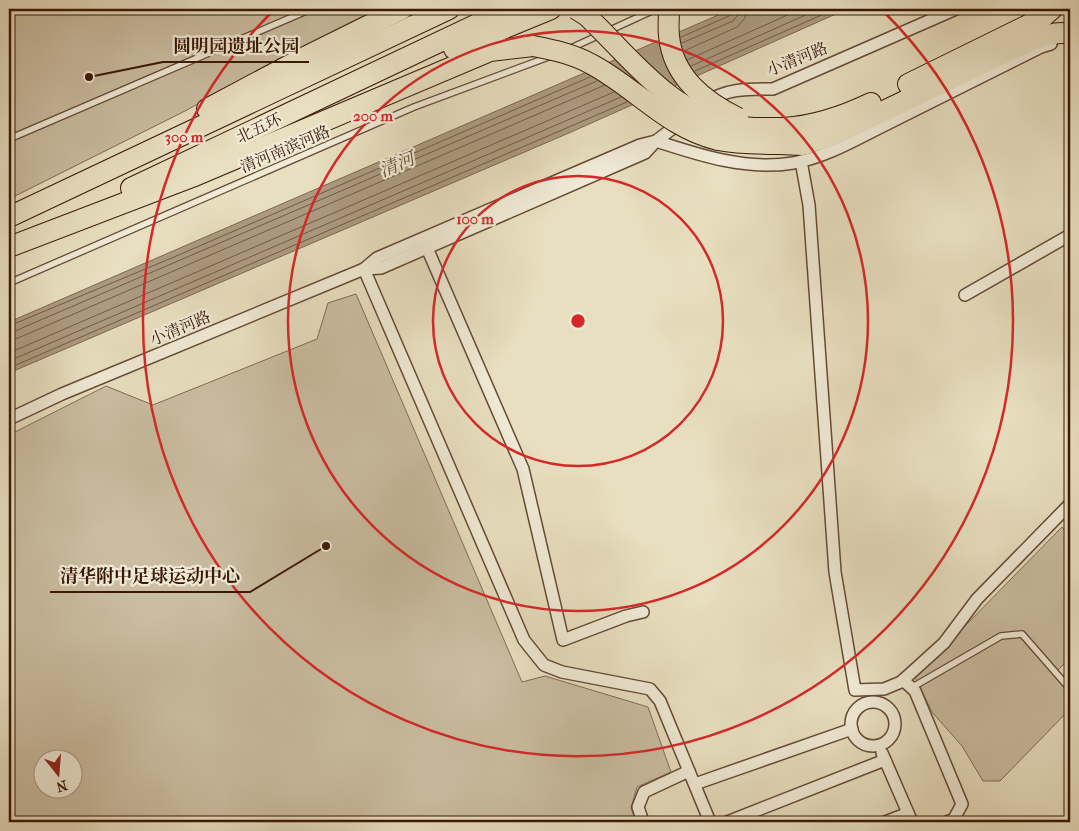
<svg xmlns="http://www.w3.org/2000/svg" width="1079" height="831" font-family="'IM FELL French Canon','Noto Serif SC',serif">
<rect width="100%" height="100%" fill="#e8dfc0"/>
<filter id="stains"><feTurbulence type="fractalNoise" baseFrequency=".004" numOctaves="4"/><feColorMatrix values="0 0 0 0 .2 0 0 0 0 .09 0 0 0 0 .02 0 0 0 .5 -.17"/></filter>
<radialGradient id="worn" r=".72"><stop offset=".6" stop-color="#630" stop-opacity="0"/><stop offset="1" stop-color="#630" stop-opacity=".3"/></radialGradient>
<g fill="#cabda1" stroke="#826a54" fill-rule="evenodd">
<polygon points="9,9 377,9 293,51 187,110 9,199"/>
<path d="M356 294 522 682 545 676 648 707 671 772 637 787 631 808 636 822H9V435L106 386 153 405 317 339 328 303ZM72 758V788H42V758Z"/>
<polygon points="1062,527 1070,538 1070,658 1054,674 1070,694 1070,709 1000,781 983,781 962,746 932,712 915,677"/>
</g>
<polygon fill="#ac9b81" stroke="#7e6750" points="732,9 847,9 569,133 9,373 9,322"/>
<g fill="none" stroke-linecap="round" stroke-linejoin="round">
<g stroke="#725a44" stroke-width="1">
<polyline points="681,37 729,16 732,13 733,9"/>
<polyline points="682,43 733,21 738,15 739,9"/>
<polyline points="684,51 737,27 745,18 746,9"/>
<polyline points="687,60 801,9"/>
<polyline points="691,66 819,9"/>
<polyline points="695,71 835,9"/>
<polyline points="9,326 174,257 590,77"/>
<polyline points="9,332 15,331 597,81"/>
<polyline points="9,340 18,338 605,85"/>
<polyline points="9,353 614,92"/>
<polyline points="9,361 621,97"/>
<polyline points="9,368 627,102"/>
</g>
<g stroke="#654a35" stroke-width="8">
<g id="lane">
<polyline points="569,49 656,9"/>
<polyline points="9,139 311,9"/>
<polyline points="9,283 414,107 551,56"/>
<polyline points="911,688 1001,636 1022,634 1070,689"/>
</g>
</g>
<g stroke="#654a35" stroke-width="14">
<g id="street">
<path d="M706 103C725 88 750 89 773 89L956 9"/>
<path d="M656 141C699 155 747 171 793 163 828 157 860 137 891 122 941 97 991 72 1041 47L1051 44"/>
<polyline points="801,161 809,205 835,572 855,690 884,689 901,682 944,643 977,599 1070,504"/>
<polyline points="427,248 523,469 563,640 626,616 643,612"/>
<polyline points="364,269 524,640 544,665 562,672 650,689 660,701 710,822"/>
<polyline points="364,269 381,268 645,153 656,141 681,122"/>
<polyline points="965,295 1070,235"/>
<polyline points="9,419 62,394 364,269 377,258 640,145 656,141"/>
<polyline points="903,680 915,691 962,804 954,819 947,822"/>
<circle cx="873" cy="724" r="22"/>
<polyline points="882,753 912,822"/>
<polyline points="695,784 852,729"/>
<polyline points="643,822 638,807 644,792 689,771"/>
<polyline points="727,822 885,760"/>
<polyline points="885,822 908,813"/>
</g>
</g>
<g stroke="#391807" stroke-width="22">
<g id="highway">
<polyline points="454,49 551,9"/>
<polyline points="908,84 1026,26 1043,17 1052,9"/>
<polyline points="207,109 301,59 402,9"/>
<path d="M784 128C814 126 844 116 871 103"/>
<path d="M779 144 803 145 834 135 1021 45C1036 39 1054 30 1070 34"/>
<polyline points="131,188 509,9"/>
<polyline points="9,217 449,9"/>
<polyline points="9,247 192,177 490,51 533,46"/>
</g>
</g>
<use href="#lane" stroke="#f0ead6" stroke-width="5.5"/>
<use href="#street" stroke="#f0ead6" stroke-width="11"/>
<use href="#highway" stroke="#e8dfc0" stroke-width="20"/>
<g stroke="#391807" stroke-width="22" stroke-linecap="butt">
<g id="highway-bridge">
<path d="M576 9 587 16C633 60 669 112 735 126 750 129 768 128 784 128"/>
<path d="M669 9C669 18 668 27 669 36 673 77 704 101 738 118"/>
<path d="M533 46C554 50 573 54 591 64 635 87 667 128 718 140 738 144 759 144 779 144"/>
</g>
</g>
<use href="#highway-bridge" stroke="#e8dfc0" stroke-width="20"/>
</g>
<g fill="none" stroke="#d62828" stroke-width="2.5">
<circle cx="578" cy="321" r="145"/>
<circle cx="578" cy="321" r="290"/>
<path d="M883 11A435 435 0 1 1 273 11"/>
</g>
<g text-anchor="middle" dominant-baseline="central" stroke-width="4.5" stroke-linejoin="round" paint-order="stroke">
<g font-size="16" fill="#391807" stroke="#f0ead6">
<text transform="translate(797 59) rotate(-22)">小清河路</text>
<text transform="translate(259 128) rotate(-25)">北五环</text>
<text transform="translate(285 149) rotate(-23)">清河南滨河路</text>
<text transform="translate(180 328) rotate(-23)">小清河路</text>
</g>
<g font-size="18" font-style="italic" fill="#674c38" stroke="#f0ead6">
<text transform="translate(397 165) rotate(-23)">清河</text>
</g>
</g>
<circle cx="578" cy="321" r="8" fill="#d62828" stroke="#f0ead6" stroke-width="2.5"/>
<g font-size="15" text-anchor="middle" font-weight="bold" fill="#d62828" stroke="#f0ead6" stroke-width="4.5" stroke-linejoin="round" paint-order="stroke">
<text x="373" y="121">200 m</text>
<text x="184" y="142">300 m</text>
<text x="475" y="224">100 m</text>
</g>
<path fill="none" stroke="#391807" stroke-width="2" d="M89 77L163 62H309M326 546L250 592H50"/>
<g fill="#391807" stroke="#f0ead6" stroke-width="2">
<circle cx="89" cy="77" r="5"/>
<circle cx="326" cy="546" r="5"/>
</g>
<g font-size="18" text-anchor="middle" font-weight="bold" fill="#391807" stroke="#f0ead6" stroke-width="4.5" stroke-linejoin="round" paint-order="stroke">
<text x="236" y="52">圆明园遗址公园</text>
<text x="150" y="582">清华附中足球运动中心</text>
</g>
<rect width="1079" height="831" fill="none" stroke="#e8dfc0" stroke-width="30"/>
<rect x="10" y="10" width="1059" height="811" fill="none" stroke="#391807" stroke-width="2.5"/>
<rect x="15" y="15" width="1049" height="801" fill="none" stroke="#391807"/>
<g transform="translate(58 774) rotate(163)"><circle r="24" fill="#f0ead6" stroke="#a79683"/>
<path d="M0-4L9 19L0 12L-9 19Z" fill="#8f2418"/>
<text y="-8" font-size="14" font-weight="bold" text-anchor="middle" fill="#391807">N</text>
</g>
<rect width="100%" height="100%" filter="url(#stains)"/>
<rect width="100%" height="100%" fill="url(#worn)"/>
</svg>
